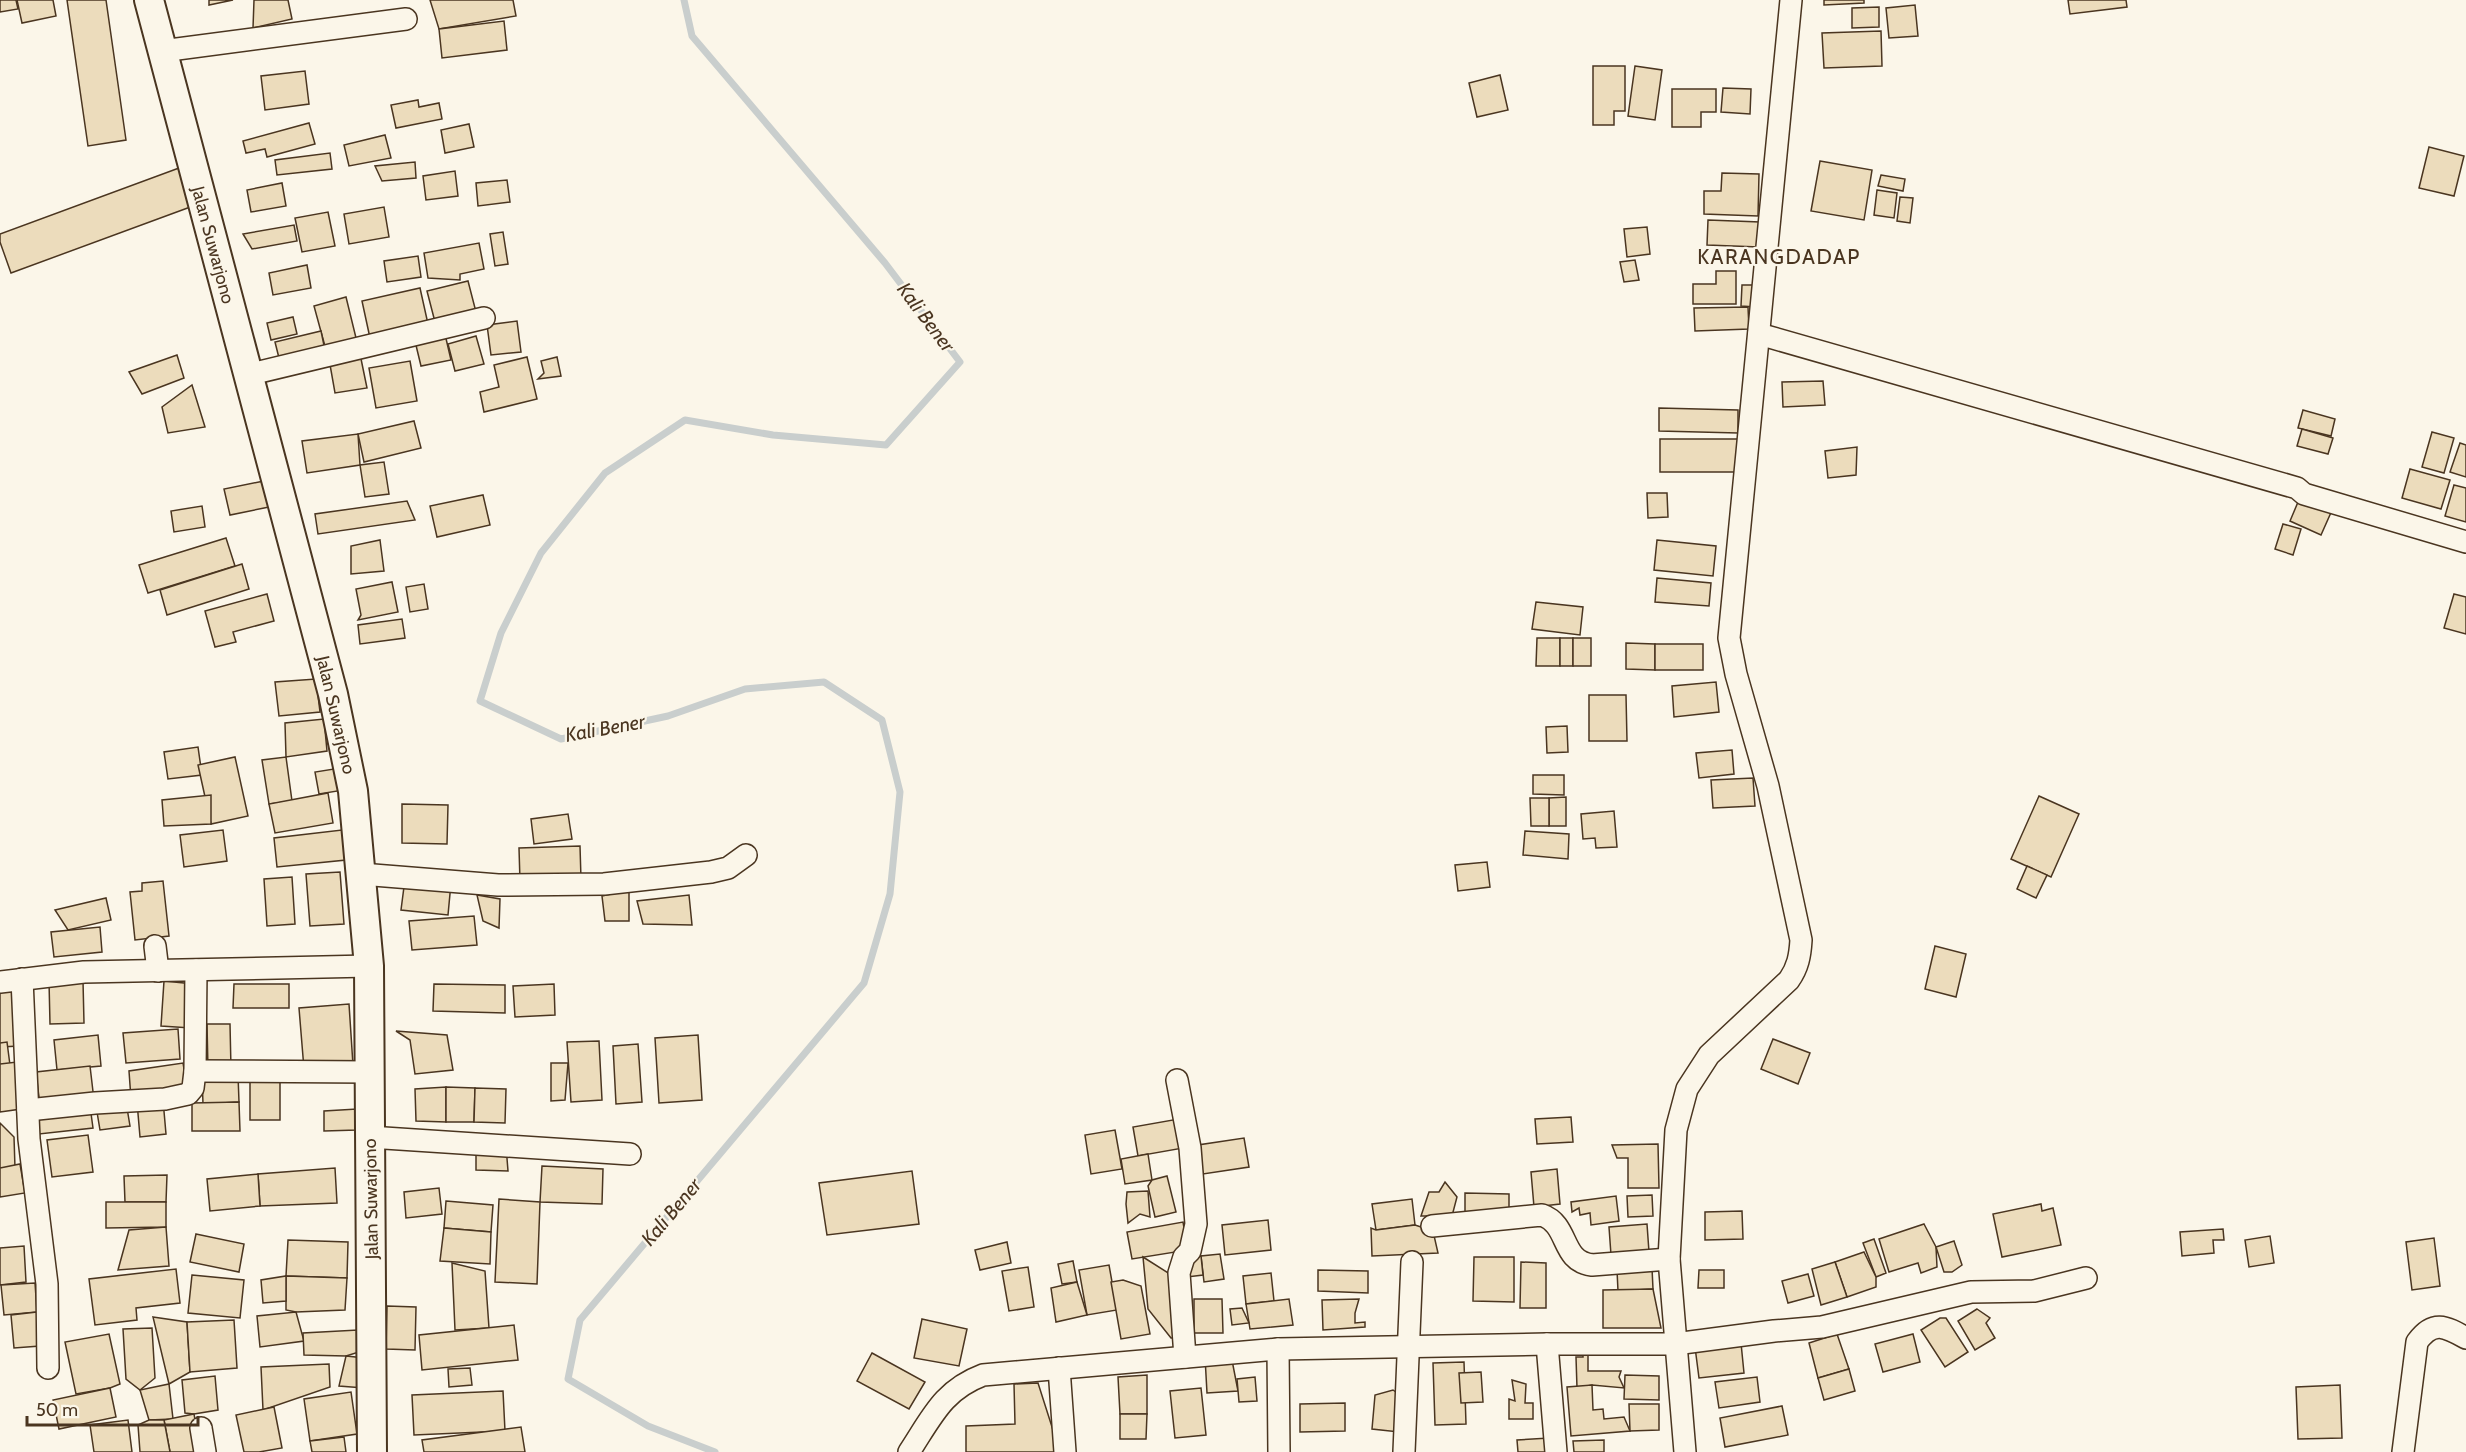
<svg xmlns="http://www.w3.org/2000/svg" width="2466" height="1452" font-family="Cabin,sans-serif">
<rect width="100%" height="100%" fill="#fbf6e9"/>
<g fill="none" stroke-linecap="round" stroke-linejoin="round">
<polyline stroke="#c9cecd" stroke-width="7" points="684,0 692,36 885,263 960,362 886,445 773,435 685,420 605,473 541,553 501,633 480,701 561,739 668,716 745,689 824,682 882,720 900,792 890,894 864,983 580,1320 568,1379 648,1426 715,1452"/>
</g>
<g fill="#ecdcbc" stroke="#4a3520" stroke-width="1.5">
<polygon points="0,0 16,0 18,9 0,12"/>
<polygon points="17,0 53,0 56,16 22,23"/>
<polygon points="67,0 106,0 126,140 88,146"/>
<polygon points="209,0 233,0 209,5"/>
<polygon points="254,0 288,0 292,19 253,28"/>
<polygon points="430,0 513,0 516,16 439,29"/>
<polygon points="1824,0 1864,0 1864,3 1824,5"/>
<polygon points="2068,0 2126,0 2127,7 2070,14"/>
<polygon points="1915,5 1918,36 1889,38 1886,8"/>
<polygon points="1879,7 1879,27 1852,28 1852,8"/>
<polygon points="504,21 507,50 442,58 439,29"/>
<polygon points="1881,31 1882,66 1824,68 1822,33"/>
<polygon points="1593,66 1625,66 1625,111 1614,111 1614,125 1593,125"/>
<polygon points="1635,66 1662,70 1655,120 1628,116"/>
<polygon points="305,71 309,104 265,110 261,76"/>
<polygon points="1500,75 1508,110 1477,117 1469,83"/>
<polygon points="1723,88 1751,89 1750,114 1721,112"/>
<polygon points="1672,89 1716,89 1716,112 1701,112 1701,127 1672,127"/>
<polygon points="418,100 419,107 439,103 442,119 396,128 391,105"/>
<polygon points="309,123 315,144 267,157 265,149 246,153 243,141"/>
<polygon points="469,124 474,147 445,153 441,130"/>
<polygon points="385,135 391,158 349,166 344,145"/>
<polygon points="2429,147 2464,156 2454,196 2419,188"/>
<polygon points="330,153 332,169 277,175 275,160"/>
<polygon points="1820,161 1872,170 1864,220 1811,211"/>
<polygon points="415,162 416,178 382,181 375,166"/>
<polygon points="179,168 193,206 11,273 0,242 0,234"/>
<polygon points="455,171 458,196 426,200 423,176"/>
<polygon points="1722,173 1759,174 1758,216 1704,214 1704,191 1721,191"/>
<polygon points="1881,175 1905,179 1903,191 1878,186"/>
<polygon points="507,180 510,202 478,206 476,183"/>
<polygon points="282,183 286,206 251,212 247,190"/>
<polygon points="1877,190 1897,193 1894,218 1874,215"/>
<polygon points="1900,197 1913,198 1910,223 1897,221"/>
<polygon points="384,207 389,237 349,244 344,214"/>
<polygon points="328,212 335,246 302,252 295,218"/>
<polygon points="1708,220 1760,222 1759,247 1707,245"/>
<polygon points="294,225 297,241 252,249 243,234"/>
<polygon points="1647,227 1650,254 1627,257 1624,229"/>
<polygon points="503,232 508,264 495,266 490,234"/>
<polygon points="479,243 484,269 460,274 460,280 428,278 424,253"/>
<polygon points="418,256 421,277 387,282 384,261"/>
<polygon points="1635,260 1639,280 1624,282 1620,262"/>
<polygon points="307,265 311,288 273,295 269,273"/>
<polygon points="1716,271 1736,271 1736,304 1693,304 1693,284 1716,284"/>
<polygon points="468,281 476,312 435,322 427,291"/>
<polygon points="1742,285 1756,285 1756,307 1741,306"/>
<polygon points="420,288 428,324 370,338 362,301"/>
<polygon points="346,297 357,342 326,350 314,306"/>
<polygon points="1748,307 1749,329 1695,331 1694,308"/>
<polygon points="293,317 297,334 271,340 267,323"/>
<polygon points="517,321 521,352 491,355 487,325"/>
<polygon points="444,330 451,360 421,366 414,337"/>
<polygon points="321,331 326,355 281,366 275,342"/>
<polygon points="476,336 484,364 455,371 448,344"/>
<polygon points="360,354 367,388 335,393 329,359"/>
<polygon points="177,355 184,378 142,394 129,372"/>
<polygon points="527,357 537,399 484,412 480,392 499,387 494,365"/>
<polygon points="557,357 561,376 538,379 544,373 541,361"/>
<polygon points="410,361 417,401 376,408 369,368"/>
<polygon points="1823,381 1825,405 1783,407 1782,382"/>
<polygon points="192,385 205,427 168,433 162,407"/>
<polygon points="1659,408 1738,410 1738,433 1659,431"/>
<polygon points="2303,410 2335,419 2331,436 2298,428"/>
<polygon points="414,421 421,448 364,462 358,434"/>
<polygon points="2302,429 2333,438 2328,454 2297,446"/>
<polygon points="2432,432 2454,438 2444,473 2422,467"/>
<polygon points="358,434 360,465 307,473 302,441"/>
<rect x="1660" y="439" width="80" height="33"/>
<polygon points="2460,443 2466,445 2466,477 2450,472"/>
<polygon points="1857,447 1856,475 1828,478 1825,451"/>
<polygon points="384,462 389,494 365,497 360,465"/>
<polygon points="2410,469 2450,480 2441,509 2402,498"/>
<polygon points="274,479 279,505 230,515 224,489"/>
<polygon points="2454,485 2466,488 2466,522 2445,516"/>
<polygon points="1647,493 1667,493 1668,517 1648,518"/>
<polygon points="483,495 490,525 437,537 430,506"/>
<polygon points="2301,495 2333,508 2321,535 2290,521"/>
<polygon points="407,501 415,520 318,534 315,514"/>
<polygon points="202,506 205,527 174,532 171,511"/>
<polygon points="2283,524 2301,529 2293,555 2275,549"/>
<polygon points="226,538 235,566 148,593 139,565"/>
<polygon points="380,540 384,571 351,574 351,546"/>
<polygon points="1657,540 1716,546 1713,576 1654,570"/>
<polygon points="242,564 249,589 167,615 160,590"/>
<polygon points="1657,578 1711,583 1709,606 1655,602"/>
<polygon points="392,582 398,612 358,620 361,615 356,589"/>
<polygon points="424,584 428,609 410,612 406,587"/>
<polygon points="267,594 274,621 233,632 236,642 215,647 205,611"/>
<polygon points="2454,594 2466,597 2466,634 2444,628"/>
<polygon points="1536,602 1583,607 1580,635 1532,629"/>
<polygon points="402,619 405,638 360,644 358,625"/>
<polygon points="1537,638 1560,638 1560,666 1536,666"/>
<rect x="1560" y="638" width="13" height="28"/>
<rect x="1573" y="638" width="18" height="28"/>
<polygon points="1626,643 1655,644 1655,670 1626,669"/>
<rect x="1655" y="644" width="48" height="26"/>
<polygon points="316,679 320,712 279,716 275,682"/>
<polygon points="1716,682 1719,712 1674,717 1672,686"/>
<polygon points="1589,695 1626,695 1627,741 1589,741"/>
<polygon points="324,719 327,751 286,757 285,723"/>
<polygon points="1567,726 1568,752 1547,753 1546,727"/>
<polygon points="198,747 202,775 168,779 164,752"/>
<polygon points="1732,750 1734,774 1699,778 1696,753"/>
<polygon points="235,757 248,816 211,824 198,765"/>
<polygon points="286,757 292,801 269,804 262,760"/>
<polygon points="340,768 344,790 319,794 315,772"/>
<polygon points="1533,775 1564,775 1564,795 1533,794"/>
<polygon points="1753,778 1755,806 1713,808 1711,780"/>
<polygon points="328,793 333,823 275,833 269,804"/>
<polygon points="211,795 211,824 164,826 162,800"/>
<polygon points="2039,796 2079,814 2051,877 2011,859"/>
<polygon points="1566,797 1566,826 1549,826 1549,798"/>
<polygon points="1530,798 1549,798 1549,826 1531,826"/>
<polygon points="402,804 448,805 447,844 402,843"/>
<polygon points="1614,811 1617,847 1596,848 1595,838 1583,839 1581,814"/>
<polygon points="568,814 572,839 534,844 531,819"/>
<polygon points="223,830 227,861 184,867 180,835"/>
<polygon points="342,830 346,860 277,867 274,838"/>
<polygon points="1525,831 1569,834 1568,859 1523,855"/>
<polygon points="580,846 581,879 520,881 519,848"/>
<polygon points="1487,862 1490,887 1458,891 1455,865"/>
<polygon points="2027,866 2047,875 2036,898 2017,889"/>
<polygon points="340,872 344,924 310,926 306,874"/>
<polygon points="292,877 295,924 267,926 264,879"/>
<polygon points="405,879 451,883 448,915 401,910"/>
<polygon points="163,881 169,936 135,940 130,892 142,891 142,883"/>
<polygon points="629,890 629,921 605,921 602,896"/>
<polygon points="477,895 500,899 499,928 483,921"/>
<polygon points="689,895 692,925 643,924 637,901"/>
<polygon points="106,898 111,920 68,930 55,910"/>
<polygon points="474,916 477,945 412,950 409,921"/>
<polygon points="100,927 102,952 54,957 51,932"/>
<polygon points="1935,946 1966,954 1956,997 1925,989"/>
<polygon points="49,981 83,981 84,1023 50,1024"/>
<polygon points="164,981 194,984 191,1028 161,1026"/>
<polygon points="234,984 289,984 289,1008 233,1008"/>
<polygon points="434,984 505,985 505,1013 433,1011"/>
<polygon points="554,984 555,1015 515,1017 513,986"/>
<polygon points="15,986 19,1046 0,1047 0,987"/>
<polygon points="349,1004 353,1065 304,1069 299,1008"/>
<polygon points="207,1024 230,1024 231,1069 208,1070"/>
<polygon points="178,1029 180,1059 126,1063 123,1033"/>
<polygon points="396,1031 447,1035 453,1070 415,1074 410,1040"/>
<polygon points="98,1035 101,1066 57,1070 54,1040"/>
<polygon points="698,1035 702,1100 659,1103 655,1038"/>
<polygon points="1773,1039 1810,1053 1798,1084 1761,1069"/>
<polygon points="599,1041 602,1100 571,1102 567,1042"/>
<polygon points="7,1042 11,1073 0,1075 0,1043"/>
<polygon points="638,1044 642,1102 616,1104 613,1046"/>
<polygon points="17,1062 21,1109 0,1112 0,1064"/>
<polygon points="183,1063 188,1093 131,1099 129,1071"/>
<polygon points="551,1063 568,1063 565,1100 551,1101"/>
<polygon points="90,1066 94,1100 40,1106 36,1072"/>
<polygon points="202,1075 238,1075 239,1102 203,1104"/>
<rect x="250" y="1078" width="30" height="42"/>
<polygon points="446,1087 446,1122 416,1121 415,1089"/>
<polygon points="446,1087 475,1088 474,1122 446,1122"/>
<polygon points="475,1088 506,1089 505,1123 474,1122"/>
<polygon points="163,1100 166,1134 140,1137 137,1102"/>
<polygon points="126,1102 130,1126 100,1130 96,1106"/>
<polygon points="239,1102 240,1131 192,1131 192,1103"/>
<polygon points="90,1106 93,1128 39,1134 37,1111"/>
<polygon points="357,1109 357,1130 324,1131 324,1111"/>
<polygon points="1571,1117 1573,1142 1537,1144 1535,1119"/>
<polygon points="1184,1118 1189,1147 1138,1156 1133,1127"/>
<polygon points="0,1123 14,1137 15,1168 0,1168"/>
<polygon points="1115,1130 1122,1169 1091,1174 1085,1135"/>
<polygon points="88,1135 93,1172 52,1177 47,1140"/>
<polygon points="1244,1138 1249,1167 1203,1174 1198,1145"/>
<polygon points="476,1144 506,1146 508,1171 476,1170"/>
<polygon points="1658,1144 1659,1188 1628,1188 1628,1158 1617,1158 1612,1145"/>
<polygon points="1148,1154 1152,1180 1125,1184 1121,1159"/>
<polygon points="20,1164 25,1193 0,1197 0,1168"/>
<polygon points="542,1166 603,1169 602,1204 540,1202"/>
<polygon points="335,1168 337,1203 260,1206 258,1174"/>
<polygon points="1557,1169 1560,1204 1534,1207 1531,1172"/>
<polygon points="912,1171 919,1224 827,1235 819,1183"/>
<polygon points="258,1174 260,1206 210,1211 207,1179"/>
<polygon points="167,1175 166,1202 125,1202 124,1176"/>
<polygon points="1167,1176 1176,1212 1155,1217 1148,1186 1152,1180"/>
<polygon points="1445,1182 1457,1197 1452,1216 1421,1216 1429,1192 1439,1192"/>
<polygon points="439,1188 442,1214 406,1218 404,1192"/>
<polygon points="1148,1191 1150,1217 1140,1214 1128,1223 1126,1204 1127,1192"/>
<polygon points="1465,1193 1509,1194 1509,1219 1465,1219"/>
<polygon points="1652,1195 1653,1216 1628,1217 1627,1196"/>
<polygon points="1616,1196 1619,1221 1591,1225 1590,1213 1580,1215 1579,1208 1572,1212 1571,1202"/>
<polygon points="499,1199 540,1202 537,1284 495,1282"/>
<polygon points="1412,1199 1415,1225 1376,1230 1372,1204"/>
<polygon points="446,1201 493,1205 491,1232 444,1228"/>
<polygon points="106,1202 166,1202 166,1227 106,1228"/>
<polygon points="2041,1204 2042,1211 2053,1208 2061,1245 2002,1257 1993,1214"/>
<polygon points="1742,1211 1743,1239 1705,1240 1705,1212"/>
<polygon points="1268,1220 1271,1250 1225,1255 1222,1225"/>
<polygon points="1183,1222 1188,1250 1132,1259 1127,1232"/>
<polygon points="1647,1224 1649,1252 1611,1255 1609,1227"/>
<polygon points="1924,1224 1936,1247 1937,1267 1921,1273 1918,1263 1889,1272 1879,1239"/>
<polygon points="1415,1225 1433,1231 1438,1253 1372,1256 1371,1228 1376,1230"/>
<polygon points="166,1227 169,1266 118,1270 129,1230"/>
<polygon points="444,1228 491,1232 490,1264 440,1261"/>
<polygon points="2223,1229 2224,1240 2213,1240 2214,1253 2182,1256 2180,1232"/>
<polygon points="196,1234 244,1244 239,1272 190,1262"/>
<polygon points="2270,1236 2274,1263 2249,1267 2245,1240"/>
<polygon points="2434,1238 2440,1286 2412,1290 2406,1242"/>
<polygon points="1874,1239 1886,1273 1876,1277 1863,1243"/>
<polygon points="288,1240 348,1242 347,1278 286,1276"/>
<polygon points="1954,1241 1962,1265 1952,1272 1944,1272 1936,1247"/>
<polygon points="1007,1242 1011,1263 980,1270 975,1250"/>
<polygon points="24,1246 26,1282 0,1285 0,1248"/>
<polygon points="1864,1252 1876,1277 1876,1287 1847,1297 1835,1262"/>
<polygon points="1220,1254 1224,1279 1204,1282 1201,1256"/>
<polygon points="1201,1256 1203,1275 1187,1277 1185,1257"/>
<polygon points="1143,1257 1173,1276 1178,1338 1171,1338 1148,1309"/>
<polygon points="1474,1257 1514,1257 1514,1302 1473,1301"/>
<polygon points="1073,1261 1077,1282 1062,1284 1058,1264"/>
<polygon points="1521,1262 1546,1263 1546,1308 1520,1308"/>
<polygon points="1835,1262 1847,1297 1821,1305 1812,1269"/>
<polygon points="452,1263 485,1271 489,1328 455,1330"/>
<polygon points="1109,1265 1117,1310 1087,1315 1079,1270"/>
<polygon points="1028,1267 1034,1307 1009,1311 1002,1271"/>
<polygon points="1652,1268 1653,1289 1618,1291 1617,1270"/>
<polygon points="176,1269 180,1303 136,1308 137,1320 95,1325 89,1279"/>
<polygon points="1318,1270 1368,1271 1368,1293 1318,1291"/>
<polygon points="1699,1270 1724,1270 1724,1288 1698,1288"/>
<polygon points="1271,1273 1274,1301 1246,1304 1243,1276"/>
<polygon points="1808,1274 1814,1296 1788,1303 1782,1281"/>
<polygon points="192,1275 244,1280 240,1318 188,1313"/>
<polygon points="286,1276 347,1278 345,1310 296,1312 286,1310"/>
<polygon points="286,1276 286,1301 263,1303 261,1280"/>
<polygon points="1123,1280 1141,1286 1150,1334 1121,1339 1111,1282"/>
<polygon points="1077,1282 1087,1315 1056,1322 1051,1288"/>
<polygon points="35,1283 37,1312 4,1315 1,1285"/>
<polygon points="1653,1289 1661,1328 1603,1328 1603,1290"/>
<polygon points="1194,1299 1222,1299 1223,1333 1194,1333"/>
<polygon points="1289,1299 1293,1325 1250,1329 1246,1304"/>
<polygon points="1359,1299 1355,1313 1355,1323 1365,1322 1365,1327 1323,1330 1322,1300"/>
<polygon points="387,1306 416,1307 415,1350 386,1349"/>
<polygon points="1242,1308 1249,1323 1232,1325 1230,1309"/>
<polygon points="1977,1309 1990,1318 1986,1323 1995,1338 1975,1350 1958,1321"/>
<polygon points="37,1312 40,1346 14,1348 11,1315"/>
<polygon points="296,1312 304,1341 260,1347 257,1316"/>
<polygon points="153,1317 187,1322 190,1372 169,1384"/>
<polygon points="1940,1318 1946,1318 1968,1352 1945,1367 1921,1330"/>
<polygon points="922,1319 967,1329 959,1366 914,1358"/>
<polygon points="234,1320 237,1368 190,1372 187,1322"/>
<polygon points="514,1325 518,1360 422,1370 419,1335"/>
<polygon points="152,1328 155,1378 140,1390 126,1379 123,1329"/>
<polygon points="358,1330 359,1352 346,1356 304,1355 303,1333"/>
<polygon points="109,1334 120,1384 110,1388 76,1394 65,1342"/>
<polygon points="1837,1334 1849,1369 1818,1378 1809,1343"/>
<polygon points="1913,1334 1920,1362 1883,1372 1875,1344"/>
<polygon points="1741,1343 1744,1373 1699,1378 1695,1347"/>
<polygon points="1583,1352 1588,1352 1588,1371 1621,1371 1619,1377 1624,1388 1592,1385 1577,1388 1576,1357 1583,1357"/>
<polygon points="872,1353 925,1382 909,1409 857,1381"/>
<polygon points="1231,1355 1238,1391 1207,1393 1205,1357"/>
<polygon points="346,1356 365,1358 364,1388 339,1386"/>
<polygon points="1464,1362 1466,1424 1435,1425 1433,1363"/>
<polygon points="329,1364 330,1387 263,1410 261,1367"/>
<polygon points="470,1368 472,1385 449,1387 448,1369"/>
<polygon points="1849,1369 1855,1391 1824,1400 1818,1378"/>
<polygon points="1481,1372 1483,1402 1461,1403 1459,1373"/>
<polygon points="1147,1375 1147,1414 1120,1414 1118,1377"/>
<polygon points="1625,1375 1659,1376 1659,1400 1624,1399"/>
<polygon points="215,1376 218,1410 194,1414 185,1413 182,1380"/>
<polygon points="1255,1377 1257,1401 1239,1402 1237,1379"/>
<polygon points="1757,1377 1760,1402 1719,1408 1715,1382"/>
<polygon points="1512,1380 1526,1384 1525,1403 1533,1403 1533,1419 1509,1419 1509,1399 1515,1401"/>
<polygon points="1038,1383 1060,1452 966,1452 966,1426 1015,1424 1014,1384"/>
<polygon points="169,1384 173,1419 149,1420 140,1390"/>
<polygon points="1592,1385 1593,1410 1603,1409 1604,1419 1624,1417 1630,1431 1571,1436 1567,1387"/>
<polygon points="2340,1385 2342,1438 2298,1439 2296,1387"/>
<polygon points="110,1388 116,1417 59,1429 53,1400"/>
<polygon points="1201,1388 1206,1435 1175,1438 1170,1391"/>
<polygon points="1393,1390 1403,1397 1399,1432 1372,1429 1375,1395"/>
<polygon points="503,1391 505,1431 414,1435 412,1395"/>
<polygon points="351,1392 357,1434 310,1441 304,1399"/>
<polygon points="1345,1403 1345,1431 1300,1432 1300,1404"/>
<polygon points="1629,1404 1659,1404 1659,1430 1630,1431"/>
<polygon points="1782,1406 1788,1435 1725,1447 1720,1418"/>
<polygon points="274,1407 282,1448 259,1452 244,1452 236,1415"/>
<polygon points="194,1414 201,1452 170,1452 164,1420"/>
<polygon points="1120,1414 1147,1414 1146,1439 1120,1439"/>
<polygon points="128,1420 132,1452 94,1452 90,1425"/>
<polygon points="149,1420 164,1420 170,1452 140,1452 138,1425"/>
<polygon points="521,1427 525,1452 424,1452 422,1440"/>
<polygon points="344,1437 346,1452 312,1452 310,1441"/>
<polygon points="1549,1438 1554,1452 1518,1452 1517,1440"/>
<polygon points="1604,1440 1604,1452 1574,1452 1573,1441"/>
</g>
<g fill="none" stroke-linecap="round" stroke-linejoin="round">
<g stroke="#4a3520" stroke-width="24">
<g id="street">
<polyline points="162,51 406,19"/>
<polyline points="1759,334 2297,488 2304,494 2466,542"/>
<polyline points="247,375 484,318"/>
<polyline points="361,874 498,885 604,884 711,872 728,868 746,855"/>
<polyline points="155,946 158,971"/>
<polyline points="22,979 29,1139 47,1284 48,1368"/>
<polyline points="0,982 84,972 369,966"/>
<polyline points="195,1071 369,1072"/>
<polyline points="1177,1080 1190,1148 1196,1224 1190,1251 1184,1257 1179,1273 1185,1357"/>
<polyline points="28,1110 95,1103 165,1099 188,1094 193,1088 195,1071 196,970"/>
<polyline points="369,1137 630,1154"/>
<path d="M1432 1226 1542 1215C1570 1225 1560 1261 1592 1265L1669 1259"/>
<polyline points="1547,1344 1556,1452"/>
<polyline points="1278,1349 1279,1452"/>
<polyline points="1059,1368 1065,1452"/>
<polyline points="201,1428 205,1452"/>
<path d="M909 1452C932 1417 943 1390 983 1375L1278 1349 1547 1344H1675L1774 1331 1822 1327 1971 1292 2034 1291 2086 1278"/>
<polyline points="1404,1452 1412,1262"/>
<path d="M1685 1452 1669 1259 1676 1130 1687 1089 1709 1055 1789 980C1798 967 1800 956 1801 940L1768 786 1736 674 1729 638 1791 0"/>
<path d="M2403 1452 2417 1342C2433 1320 2445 1326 2466 1338"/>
</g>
</g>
<g stroke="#4a3520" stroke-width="32">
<polyline id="secondary" points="149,0 333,694 353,791 369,966 372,1452"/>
</g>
<use href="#street" stroke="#fbf6e9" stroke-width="21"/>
<use href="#secondary" stroke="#fbf6e9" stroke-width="28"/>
</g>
<g text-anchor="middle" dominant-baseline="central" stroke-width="4.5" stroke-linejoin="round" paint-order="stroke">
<g font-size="18" fill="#4a3520" stroke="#fbf6e9">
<text transform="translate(213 245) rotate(75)">Jalan Suwarjono</text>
<text transform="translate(336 715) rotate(77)">Jalan Suwarjono</text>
<text transform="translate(371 1199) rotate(-91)">Jalan Suwarjono</text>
</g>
<g font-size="20" font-style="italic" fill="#4a3520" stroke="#fbf6e9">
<text transform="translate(926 317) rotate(53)">Kali Bener</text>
<text transform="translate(605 728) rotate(-10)">Kali Bener</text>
<text transform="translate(671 1212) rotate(-50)">Kali Bener</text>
</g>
<g font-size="21" letter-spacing="1.5" fill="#4a3520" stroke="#fbf6e9">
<text x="1779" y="256">KARANGDADAP</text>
</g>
</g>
<path d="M27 1416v9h171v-9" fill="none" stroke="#4a3520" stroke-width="3"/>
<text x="36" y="1416" font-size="18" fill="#4a3520" stroke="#fbf6e9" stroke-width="4.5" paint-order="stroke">50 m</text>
</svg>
